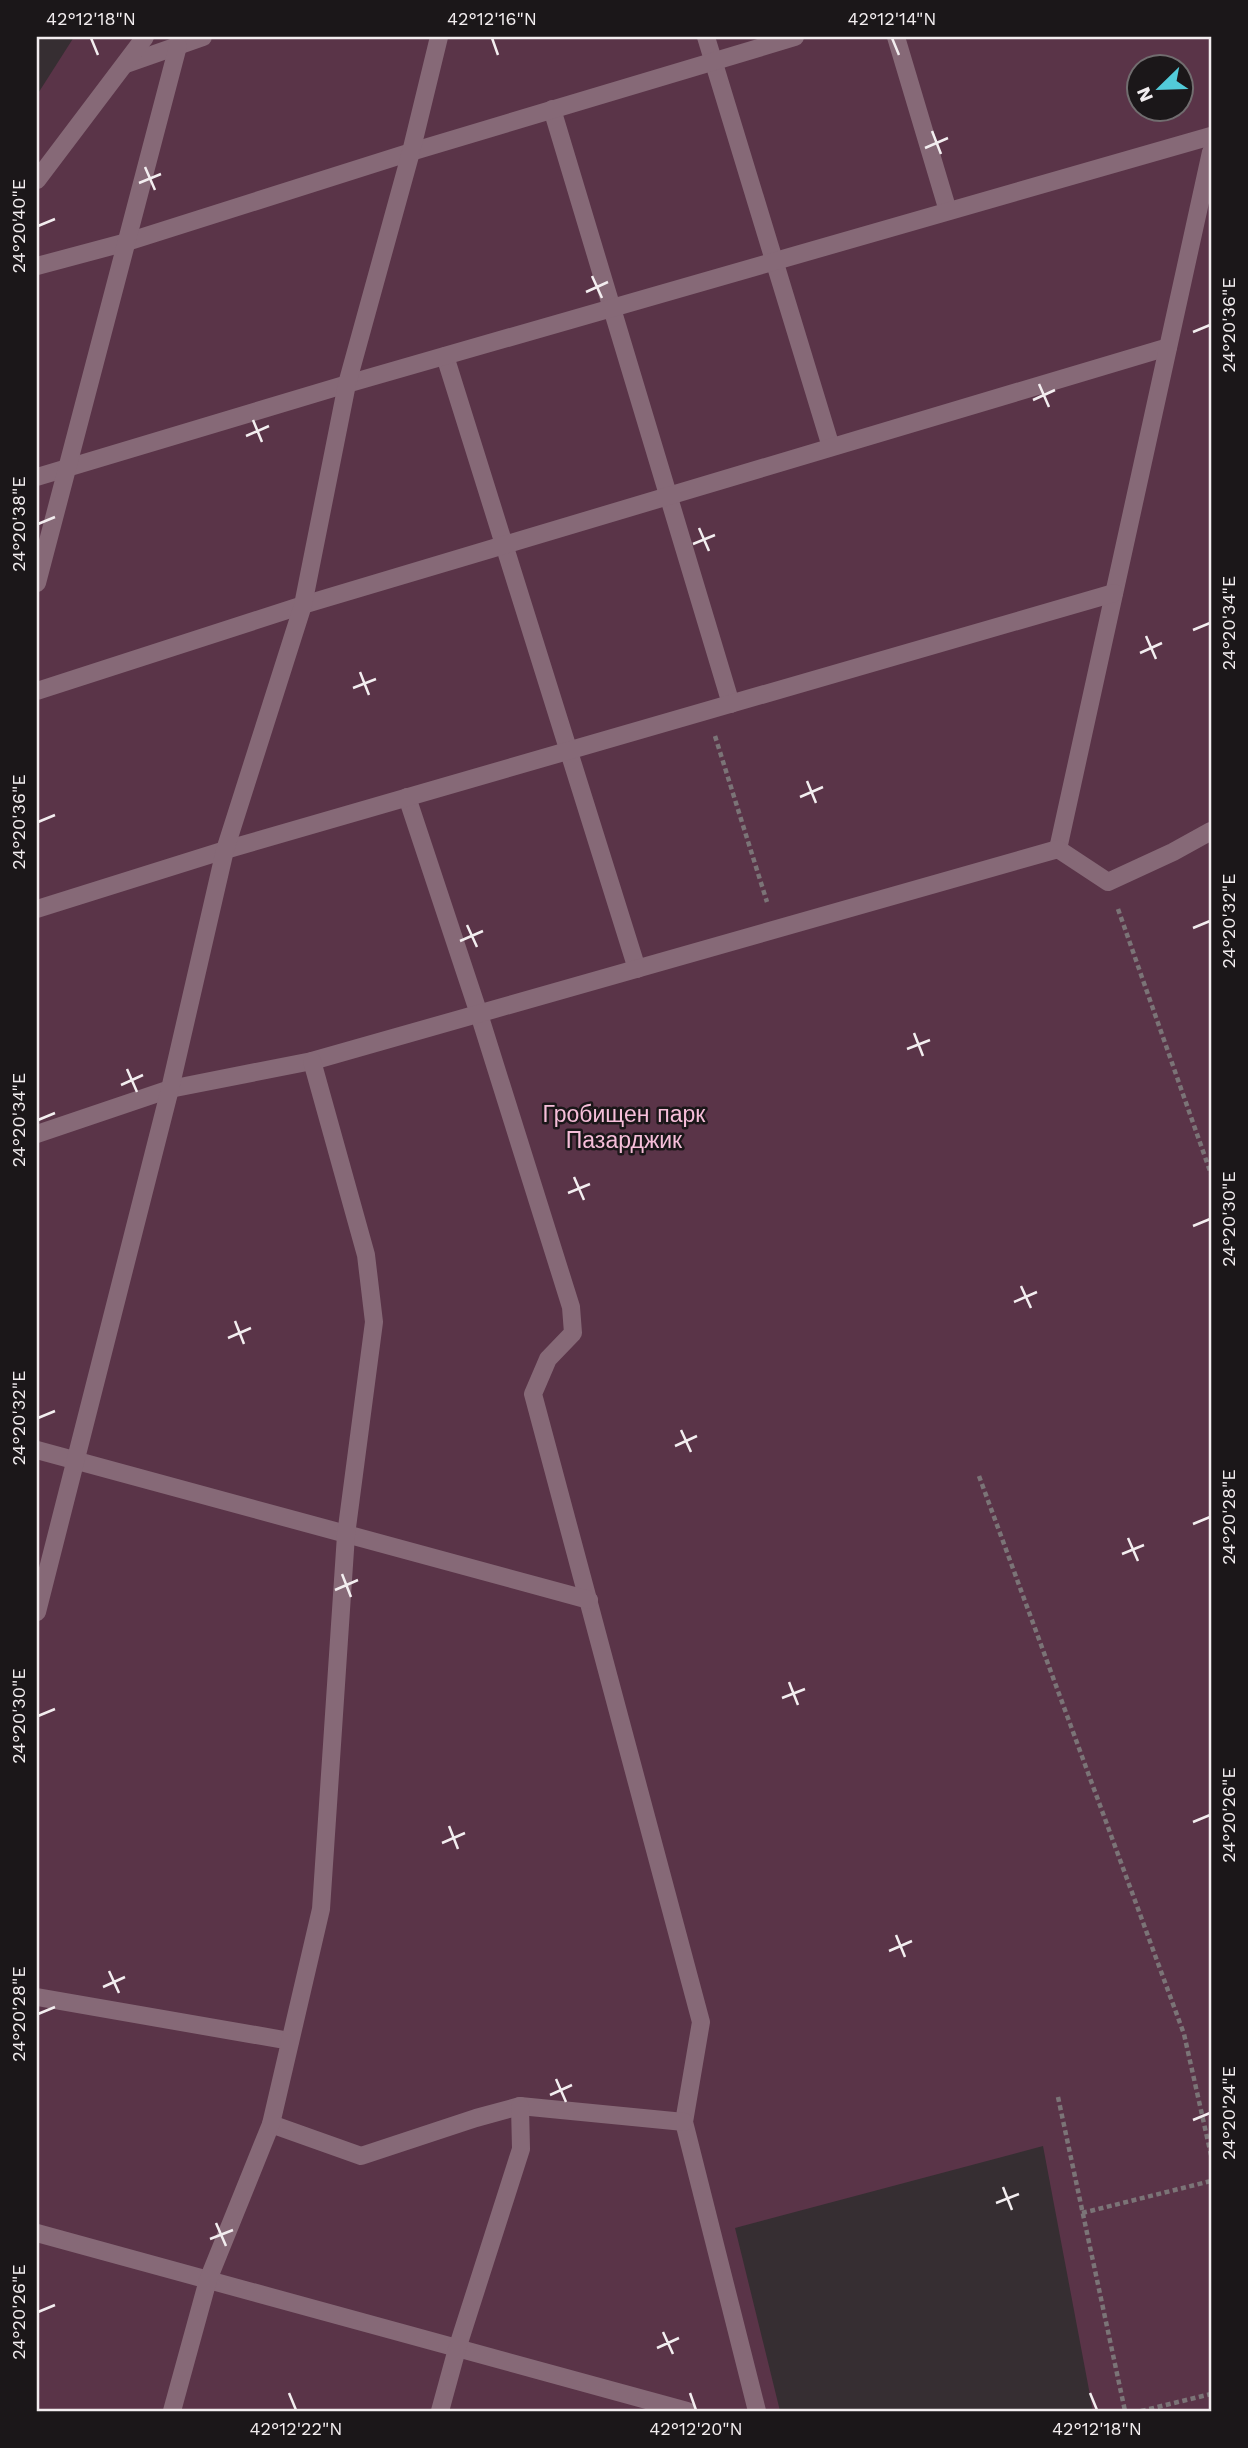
<svg xmlns="http://www.w3.org/2000/svg" width="1248" height="2448" font-family="'Work Sans',sans-serif">
<rect width="100%" height="100%" fill="#362e32"/>
<path fill="#5a3448" fill-rule="evenodd" d="M74 37H1211V2411H1093L1043 2146 735 2228 780 2411H37V95ZM1140 66H1182V108H1140Z"/>
<g fill="none" stroke-linecap="round" stroke-linejoin="round">
<g stroke="#7b7477" stroke-width="4.5" stroke-dasharray="5 3.5" stroke-linecap="butt">
<polyline points="715,736 767,902"/>
<polyline points="1118,909 1211,1174"/>
<polyline points="979,1476 1184,2034 1211,2155"/>
<polyline points="1058,2097 1125,2411"/>
<polyline points="1082,2213 1211,2181"/>
<polyline points="1141,2411 1211,2394"/>
</g>
<g stroke="#866977" stroke-width="18">
<polyline points="706,37 831,447"/>
<polyline points="896,37 948,211"/>
<polyline points="126,64 203,37"/>
<polyline points="552,109 731,704"/>
<polyline points="37,180 145,37"/>
<polyline points="37,266 127,242 411,152 795,37"/>
<polyline points="445,356 637,969"/>
<polyline points="37,477 347,384 1211,136"/>
<polyline points="37,583 178,46"/>
<polyline points="37,691 303,605 1168,347"/>
<polyline points="407,797 479,1014 571,1307 573,1333 548,1359 533,1394 701,2022 684,2122 757,2411"/>
<polyline points="1058,849 1211,152"/>
<polyline points="37,909 225,850 1114,593"/>
<polyline points="37,1134 170,1089 312,1061 1058,849 1108,882 1173,852 1211,831"/>
<polyline points="37,1450 589,1600"/>
<polyline points="37,1612 170,1089 225,850 303,605 347,384 411,152 439,37"/>
<polyline points="37,1997 290,2041"/>
<polyline points="271,2124 361,2156 476,2118 520,2106 684,2122"/>
<polyline points="37,2233 687,2411"/>
<polyline points="172,2411 208,2280 271,2124 321,1909 346,1535 374,1322 366,1255 312,1061"/>
<polyline points="440,2411 457,2349 521,2149 520,2106"/>
</g>
</g>
<path fill="none" stroke="#f2edef" stroke-width="2.5" d="M91 38 98 55M492 38 498 55M892 38 899 55M932 131 941 154M925 148 948 138M145 167 155 190M139 183 161 174M38 226 55 219M592 276 602 298M586 292 608 282M1193 332 1210 325M1039 384 1049 407M1033 400 1055 390M253 420 262 442M246 436 269 426M38 524 55 517M699 528 709 551M693 544 715 535M1193 630 1210 623M1146 636 1156 659M1140 653 1162 643M360 672 369 695M353 688 376 679M807 781 816 803M800 797 823 787M38 822 55 815M467 925 477 947M1193 928 1210 921M460 941 483 931M914 1033 923 1056M907 1049 930 1040M127 1069 137 1092M121 1085 143 1075M38 1120 55 1113M574 1177 584 1200M568 1193 590 1184M1193 1226 1210 1219M1021 1286 1031 1308M1014 1302 1037 1292M235 1321 244 1344M228 1338 251 1328M38 1418 55 1411M681 1430 691 1452M675 1446 697 1436M1193 1524 1210 1517M1128 1538 1138 1561M1122 1554 1144 1545M342 1574 351 1597M335 1590 358 1580M789 1682 798 1705M782 1698 805 1689M38 1716 55 1709M1193 1822 1210 1815M449 1826 458 1849M442 1843 465 1833M896 1935 905 1957M889 1951 912 1941M109 1971 119 1993M103 1987 125 1977M38 2014 55 2007M556 2079 566 2102M550 2095 572 2085M1193 2120 1210 2113M1003 2187 1012 2210M996 2203 1019 2194M216 2223 226 2246M210 2239 233 2230M38 2312 55 2305M663 2332 673 2354M657 2348 679 2338M289 2393 296 2410M690 2393 696 2410M1090 2393 1097 2410"/>
<g text-anchor="middle" dominant-baseline="central" stroke-width="5" stroke-linejoin="round" paint-order="stroke">
<g font-size="23" fill="#f6bed9" stroke="#1b1719">
<text x="624" y="1114">Гробищен парк<tspan x="624" dy="26">Пазарджик</tspan></text>
</g>
</g>
<rect width="1248" height="2448" fill="none" stroke="#1b1719" stroke-width="77"/>
<g transform="translate(1160 88) rotate(247)"><circle r="33" fill="#1b1719" stroke="#716d6f" stroke-width="2"/>
<path d="M0-5L12 26L0 18L-12 26Z" fill="#52cbd9"/>
<text y="-10" font-size="19" font-weight="bold" text-anchor="middle" fill="#f2edef">N</text>
</g>
<rect x="38" y="38" width="1172" height="2372" fill="none" stroke="#f2edef" stroke-width="2.5"/>
<g font-size="18" text-anchor="middle" fill="#f2edef">
<text x="91" y="25">42°12'18"N</text>
<text x="492" y="25">42°12'16"N</text>
<text x="892" y="25">42°12'14"N</text>
<text transform="translate(19 226) rotate(-90)" y="6">24°20'40"E</text>
<text transform="translate(1229 325) rotate(-90)" y="6">24°20'36"E</text>
<text transform="translate(19 524) rotate(-90)" y="6">24°20'38"E</text>
<text transform="translate(1229 623) rotate(-90)" y="6">24°20'34"E</text>
<text transform="translate(19 822) rotate(-90)" y="6">24°20'36"E</text>
<text transform="translate(1229 921) rotate(-90)" y="6">24°20'32"E</text>
<text transform="translate(19 1120) rotate(-90)" y="6">24°20'34"E</text>
<text transform="translate(1229 1219) rotate(-90)" y="6">24°20'30"E</text>
<text transform="translate(19 1418) rotate(-90)" y="6">24°20'32"E</text>
<text transform="translate(1229 1517) rotate(-90)" y="6">24°20'28"E</text>
<text transform="translate(19 1716) rotate(-90)" y="6">24°20'30"E</text>
<text transform="translate(1229 1815) rotate(-90)" y="6">24°20'26"E</text>
<text transform="translate(19 2014) rotate(-90)" y="6">24°20'28"E</text>
<text transform="translate(1229 2113) rotate(-90)" y="6">24°20'24"E</text>
<text transform="translate(19 2312) rotate(-90)" y="6">24°20'26"E</text>
<text x="296" y="2435">42°12'22"N</text>
<text x="696" y="2435">42°12'20"N</text>
<text x="1097" y="2435">42°12'18"N</text>
</g>
</svg>
